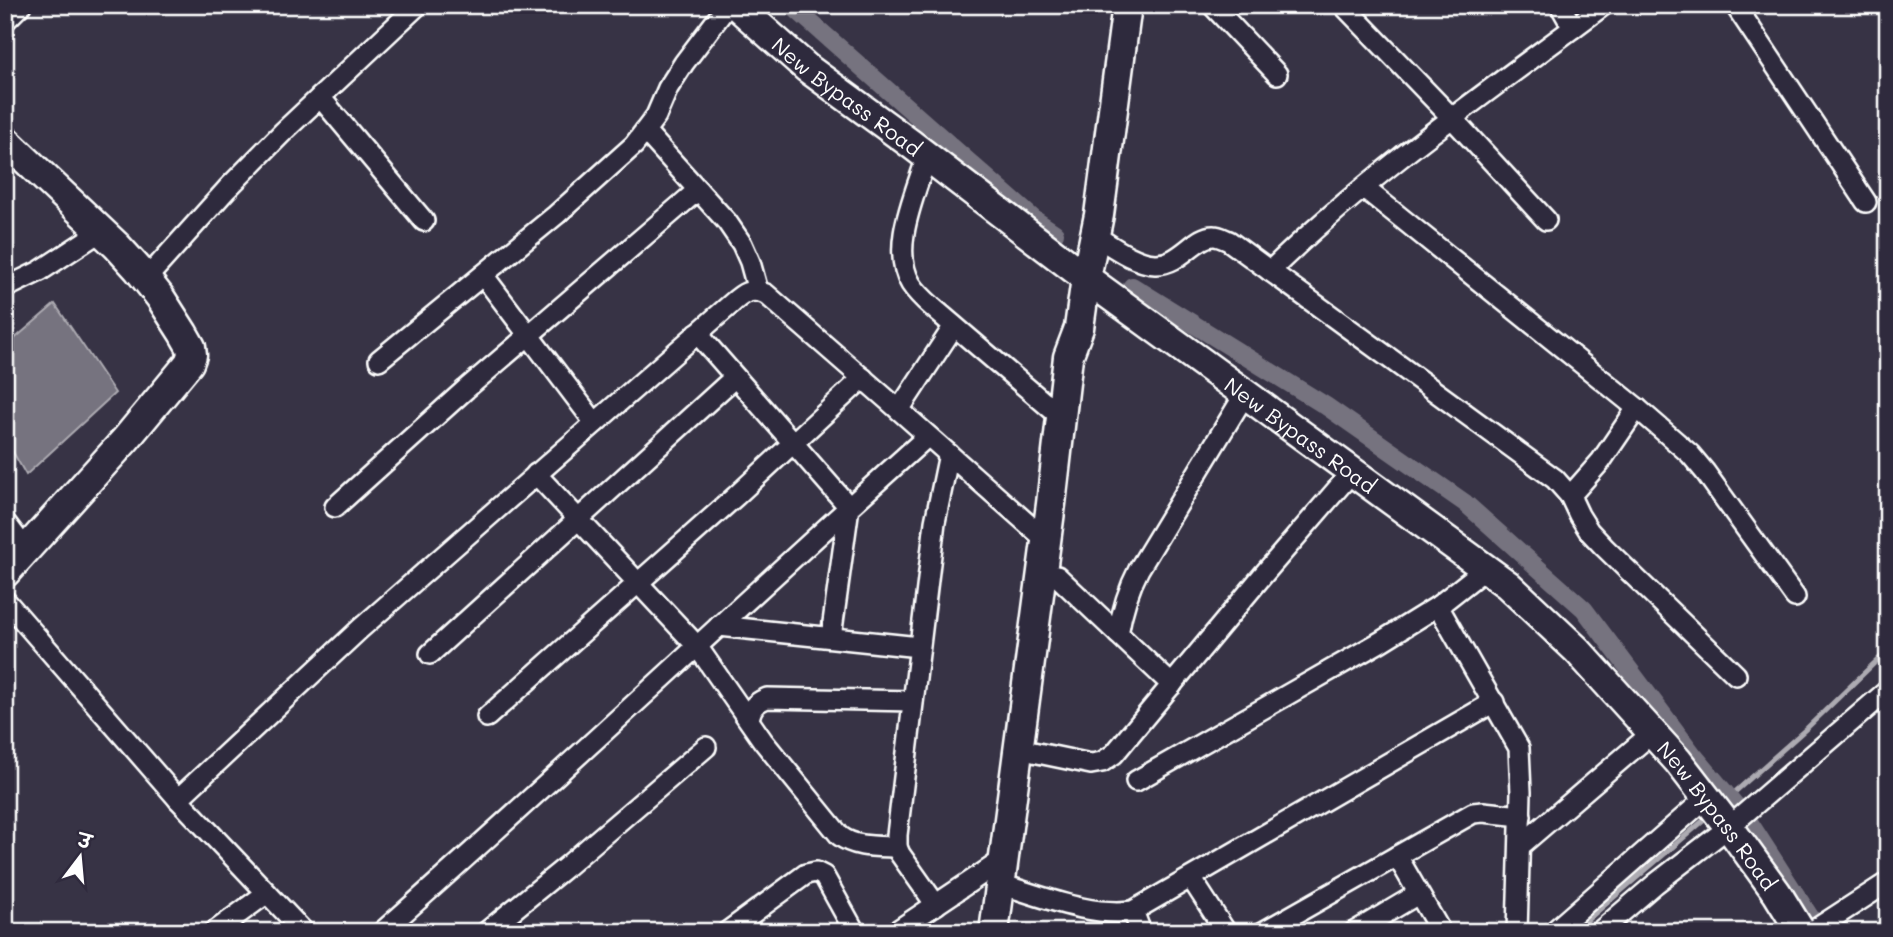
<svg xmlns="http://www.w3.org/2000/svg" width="1893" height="937" font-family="Mali,'Playpen Sans Deva',sans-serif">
<rect width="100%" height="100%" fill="#373345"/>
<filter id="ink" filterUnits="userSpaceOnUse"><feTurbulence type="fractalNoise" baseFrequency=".0143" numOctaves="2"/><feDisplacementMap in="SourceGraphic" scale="14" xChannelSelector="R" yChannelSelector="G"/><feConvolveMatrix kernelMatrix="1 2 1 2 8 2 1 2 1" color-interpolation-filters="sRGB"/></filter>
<g filter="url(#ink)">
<polygon fill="#76737f" stroke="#adabb2" stroke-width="2" points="55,304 115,393 26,475 5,438 5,347"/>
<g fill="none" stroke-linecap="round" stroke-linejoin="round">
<g stroke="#adabb2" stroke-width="5">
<polyline points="1726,800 1807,728 1888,650"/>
<polyline points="1573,932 1703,821"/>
</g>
<g stroke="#76737f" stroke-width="18">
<polyline points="791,5 1034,219 1055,233"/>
<polyline points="1132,286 1326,406 1465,503 1584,609 1692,753 1748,820 1820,932"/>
</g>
<g stroke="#fff" stroke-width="24">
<g id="street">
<polyline points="1212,5 1277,74"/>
<polyline points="1343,5 1453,119 1546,220"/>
<polyline points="1560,5 1573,28"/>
<polyline points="1735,5 1866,202"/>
<polyline points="5,21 21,5"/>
<polyline points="320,97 424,221"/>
<polyline points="645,131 727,222 742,244 750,262 758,291"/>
<path d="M927 156C916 193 889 248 911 284 918 295 928 303 938 312L1061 417"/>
<polyline points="1364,188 1637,408 1690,454 1705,472 1795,597"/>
<path d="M1094 235C1112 246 1134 263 1155 264 1181 265 1195 235 1214 236 1219 236 1224 239 1229 241L1555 479 1570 496 1579 515 1589 531 1604 547 1736 675"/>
<path d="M1270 271C1370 173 1492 89 1604 5"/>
<polyline points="483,275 595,423"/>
<polyline points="146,279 227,189 284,131 418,5"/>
<polyline points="5,288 40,271 101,231"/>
<polyline points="697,333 849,507 831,637"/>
<polyline points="379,360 556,215 634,145 656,116 668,88 684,63 728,5"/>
<polyline points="899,410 954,326"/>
<path d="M536 474 697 646 763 741 840 836C856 848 877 846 897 847"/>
<polyline points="1570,496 1601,461 1637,408"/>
<polyline points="335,507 466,389 698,190"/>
<polyline points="5,522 26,550"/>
<polyline points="1057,576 1172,685"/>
<polyline points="5,600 178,799 304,932"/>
<polyline points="1438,606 1519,748 1521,792 1517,932"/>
<polyline points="719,626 919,647"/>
<path d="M1118 634C1122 610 1128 590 1139 569L1245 394"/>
<polyline points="430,654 735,377"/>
<polyline points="487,717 736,496 863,378"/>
<path d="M749 720C751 707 755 703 767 698L913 701"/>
<polyline points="1033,752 1091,764 1102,762 1114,754 1263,575 1352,472"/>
<polyline points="1136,781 1380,642 1438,606 1485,569"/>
<path d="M178 799 360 629 731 304C742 294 750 287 766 294L890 402 1046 540"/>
<polyline points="1520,846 1652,733"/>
<polyline points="1397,856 1441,932"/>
<polyline points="1191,878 1226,932"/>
<path d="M1013 888C1052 900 1092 916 1133 911L1494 702"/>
<polyline points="936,905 900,854 897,847 897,835 935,522 949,454"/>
<polyline points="1133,911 1141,932"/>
<polyline points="214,932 267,893"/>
<path d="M382 932C567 769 745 600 928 436"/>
<polyline points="486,932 567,866 706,747"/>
<polyline points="727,932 806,874 816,872 824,876 855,932"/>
<polyline points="895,932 1004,859"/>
<polyline points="1263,932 1473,813 1483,812 1521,816"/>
<polyline points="1354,932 1418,894"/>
<polyline points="1553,932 1707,797"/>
<polyline points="1599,932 1655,884 1729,827 1888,690"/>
<polyline points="1811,932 1888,882"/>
</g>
</g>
<g stroke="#fff" stroke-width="33">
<g id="secondary">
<path id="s1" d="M736 5 807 68 911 144 1086 278 1508 585 1577 650 1678 761 1729 827 1777 893 1801 932"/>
<polyline points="5,140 117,246 138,269 160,297 183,333 191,347 192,355 189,363 126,439 5,573"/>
<polyline points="994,932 1051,504 1068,357 1079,328 1086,278 1099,215 1127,5"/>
</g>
</g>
<use href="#street" stroke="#2f2a3d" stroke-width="19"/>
<use href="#secondary" stroke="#2f2a3d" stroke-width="28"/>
</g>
</g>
<g text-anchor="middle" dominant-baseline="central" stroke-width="5" stroke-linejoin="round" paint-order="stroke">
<g font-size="21" fill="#fff" stroke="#2f2a3d">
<text stroke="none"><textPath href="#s1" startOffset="144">New Bypass Road</textPath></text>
<text stroke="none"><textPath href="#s1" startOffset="710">New Bypass Road</textPath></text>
<text stroke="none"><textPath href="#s1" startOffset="1278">New Bypass Road</textPath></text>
</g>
</g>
<rect width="1893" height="937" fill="none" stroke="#2f2a3d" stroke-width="28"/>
<rect x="14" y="14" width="1865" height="909" fill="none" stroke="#fff" stroke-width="2.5" filter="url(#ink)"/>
<g transform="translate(80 857) rotate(16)" stroke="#2f2a3d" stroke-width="5" paint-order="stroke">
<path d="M0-5L12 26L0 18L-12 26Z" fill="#ffffff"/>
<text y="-10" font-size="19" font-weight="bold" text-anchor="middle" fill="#ffffff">उ</text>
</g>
</svg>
